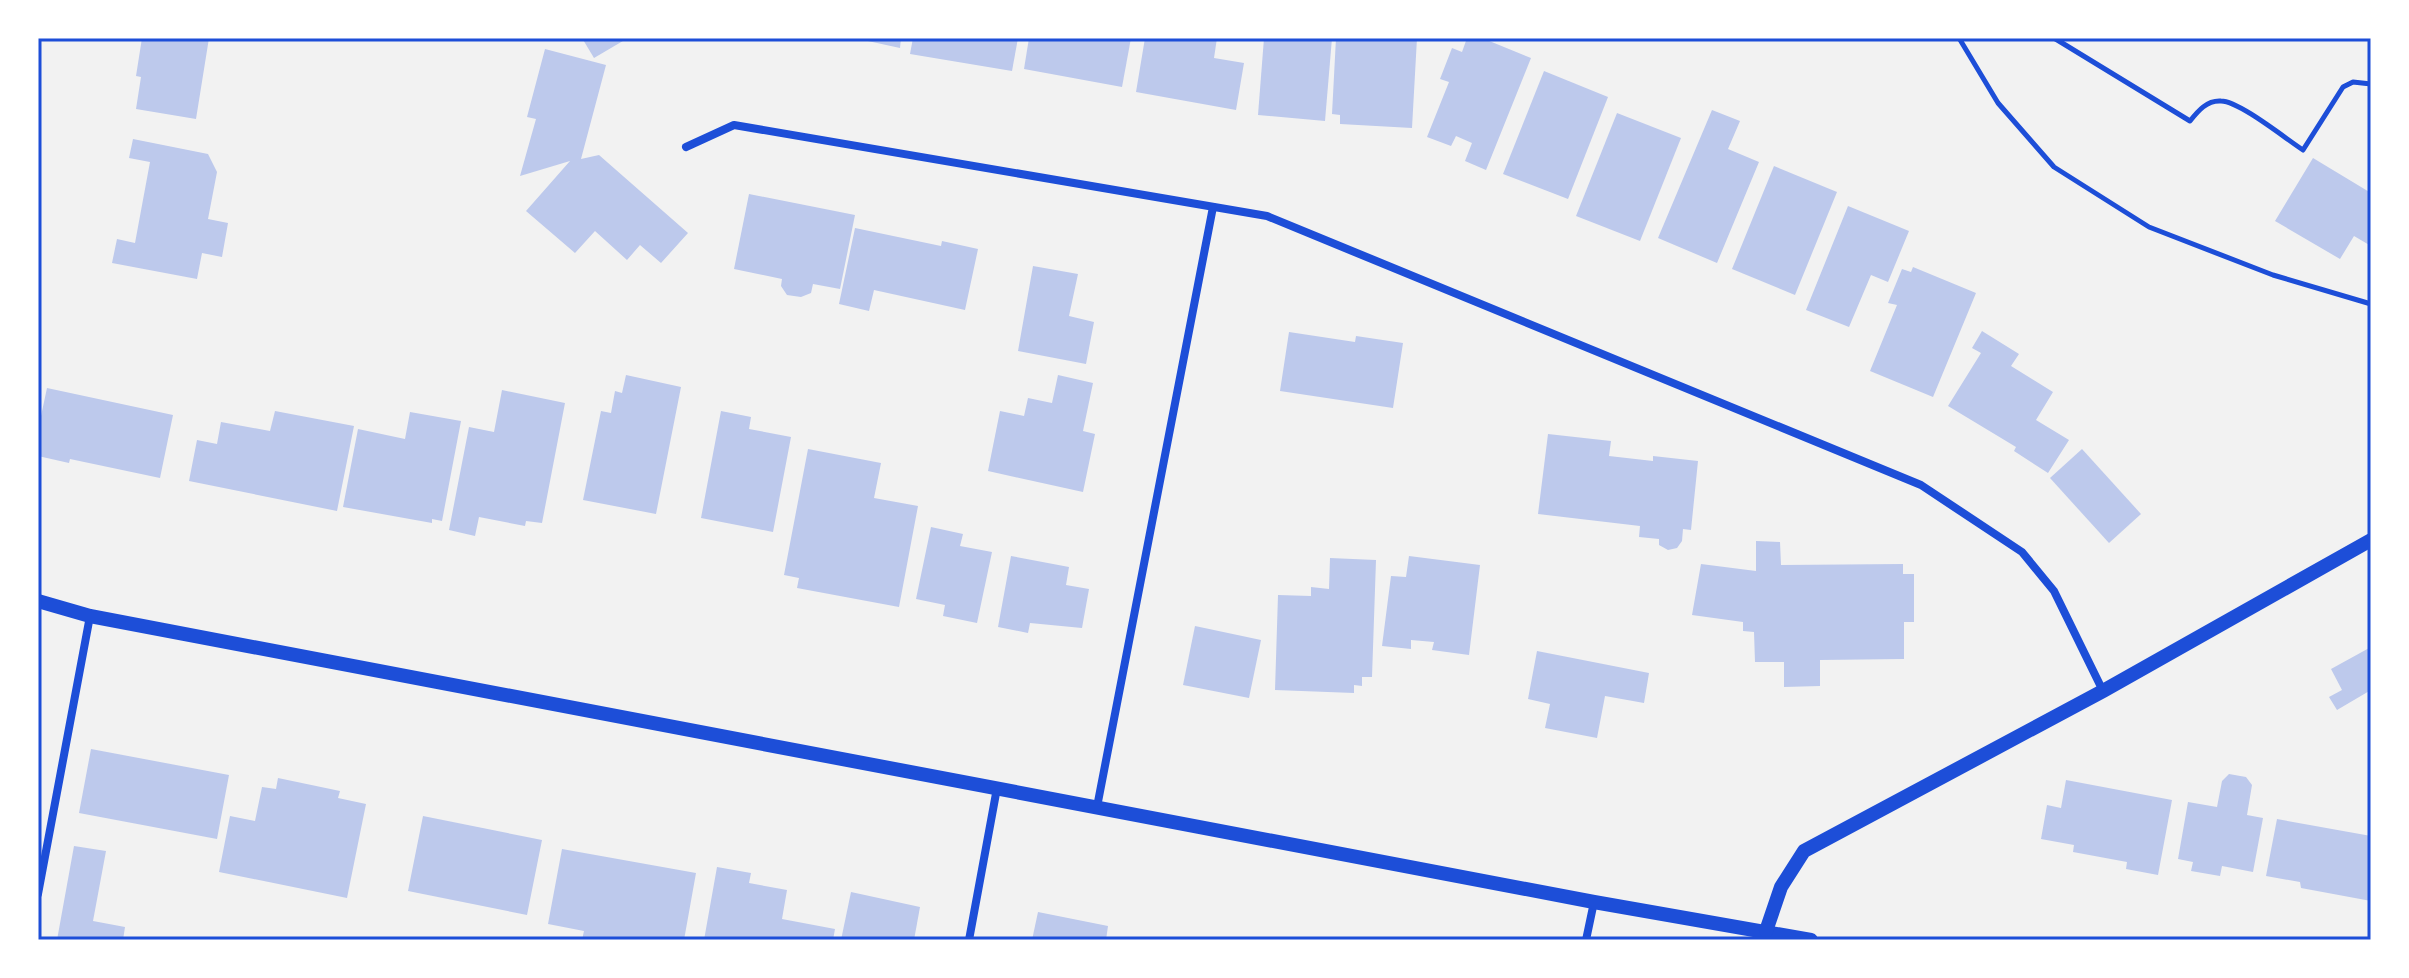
<svg xmlns="http://www.w3.org/2000/svg" width="2409" height="978" font-family="Poppins,sans-serif">
<rect width="100%" height="100%" fill="#f2f2f2"/>
<g fill="#bdc9ec">
<polygon points="142,38 209,38 196,119 136,109 141,77 136,76"/>
<polygon points="582,38 628,38 594,58"/>
<polygon points="854,38 901,38 900,48"/>
<polygon points="913,38 1018,38 1012,71 910,54"/>
<polygon points="1029,38 1131,38 1122,87 1024,69"/>
<polygon points="1145,38 1217,38 1214,58 1244,63 1236,110 1136,92"/>
<polygon points="1264,38 1332,38 1325,121 1258,115"/>
<polygon points="1336,38 1417,38 1412,128 1340,124 1340,115 1332,114"/>
<polygon points="1467,38 1482,38 1531,58 1486,170 1465,161 1472,143 1456,136 1451,146 1427,137 1449,82 1440,79 1452,48 1462,52"/>
<polygon points="545,49 606,65 581,159 599,155 688,233 661,263 640,245 627,260 595,231 575,253 526,211 570,161 520,176 536,119 527,117"/>
<polygon points="1544,71 1608,97 1568,199 1503,174"/>
<polygon points="1712,110 1740,121 1728,149 1759,162 1717,263 1658,238"/>
<polygon points="1617,113 1681,138 1640,241 1576,216"/>
<polygon points="133,139 208,154 217,172 208,219 228,223 222,257 202,253 197,279 112,263 117,239 135,243 150,162 129,158"/>
<polygon points="2313,158 2371,193 2371,246 2354,236 2340,259 2275,221"/>
<polygon points="1774,166 1837,192 1795,295 1732,269"/>
<polygon points="749,194 855,215 840,289 813,284 811,293 801,297 787,295 781,286 782,279 734,269"/>
<polygon points="1848,206 1909,231 1888,282 1871,275 1849,327 1806,310"/>
<polygon points="855,228 941,246 942,241 978,249 965,310 874,290 869,311 839,304"/>
<polygon points="1033,266 1078,274 1069,316 1094,322 1086,364 1018,351"/>
<polygon points="1913,267 1976,293 1933,397 1870,371 1897,305 1888,303 1902,269 1911,272"/>
<polygon points="1982,331 2019,354 2011,366 2053,392 2036,420 2069,440 2048,473 2014,451 2016,447 1948,406 1981,353 1972,348"/>
<polygon points="1289,332 1355,342 1356,336 1403,343 1393,408 1280,391"/>
<polygon points="626,375 681,387 656,514 583,500 601,411 611,413 615,391 622,393"/>
<polygon points="1058,375 1093,383 1083,431 1095,434 1083,492 988,471 1000,411 1024,416 1028,398 1052,403"/>
<polygon points="47,388 173,415 160,478 70,459 69,463 38,456 38,430"/>
<polygon points="502,390 565,403 542,523 526,521 525,526 479,517 475,536 449,530 469,427 494,432"/>
<polygon points="275,411 354,426 337,511 189,481 197,440 217,444 221,422 270,431"/>
<polygon points="721,411 751,417 749,429 791,437 773,532 701,518"/>
<polygon points="410,412 461,421 442,521 432,519 432,523 343,507 358,429 405,439"/>
<polygon points="1548,434 1611,441 1609,456 1653,461 1653,456 1698,461 1691,530 1683,529 1682,541 1677,548 1668,550 1659,545 1659,539 1639,537 1640,526 1538,514"/>
<polygon points="808,449 881,463 874,498 918,506 899,607 797,588 799,578 784,575"/>
<polygon points="2082,449 2141,514 2109,543 2050,478"/>
<polygon points="931,527 963,534 960,546 992,552 977,623 943,616 945,605 916,599"/>
<polygon points="1756,541 1780,542 1781,565 1903,564 1903,574 1914,574 1914,622 1904,622 1904,659 1820,660 1820,686 1784,687 1784,662 1755,662 1754,632 1743,631 1743,622 1692,615 1701,564 1756,571"/>
<polygon points="1011,556 1069,567 1066,585 1089,589 1082,628 1030,623 1028,633 998,627"/>
<polygon points="1409,556 1480,565 1469,655 1432,650 1434,642 1411,640 1411,649 1382,646 1391,576 1406,577"/>
<polygon points="1330,558 1376,560 1372,677 1362,677 1362,686 1354,685 1354,693 1275,690 1278,595 1311,596 1311,587 1329,589"/>
<polygon points="1195,626 1261,640 1249,698 1183,685"/>
<polygon points="2371,647 2371,690 2337,710 2329,697 2342,690 2331,669"/>
<polygon points="1537,651 1649,673 1644,703 1605,696 1597,738 1545,728 1550,704 1528,699"/>
<polygon points="91,749 229,775 217,839 79,813"/>
<polygon points="2229,774 2246,777 2252,785 2247,815 2263,818 2253,872 2222,866 2220,876 2191,871 2193,862 2178,859 2188,802 2217,807 2222,781"/>
<polygon points="278,778 340,791 338,798 366,804 347,898 219,872 230,816 255,821 262,787 276,789"/>
<polygon points="2066,780 2172,800 2158,875 2126,869 2127,862 2073,852 2074,845 2041,839 2047,805 2061,808"/>
<polygon points="423,816 542,840 527,915 408,891"/>
<polygon points="2277,819 2371,836 2371,901 2301,888 2300,882 2266,876"/>
<polygon points="74,846 106,851 93,921 125,927 123,940 57,940"/>
<polygon points="562,849 696,873 684,940 622,940 605,937 604,940 582,940 584,931 548,924"/>
<polygon points="717,867 751,873 749,883 787,890 782,919 835,929 833,940 704,940"/>
<polygon points="851,892 920,907 914,940 841,940"/>
<polygon points="1038,912 1108,926 1106,940 1032,940"/>
</g>
<g fill="none" stroke-linecap="round" stroke-linejoin="round">
<g stroke="#1d4ed8" stroke-width="5">
<polyline points="1959,38 1998,103 2054,167 2149,227 2273,275 2371,304"/>
<path d="M2054 38 2190 121C2198 111 2207 100 2221 101 2239 101 2286 139 2303 150L2343 87 2353 82 2371 84"/>
</g>
<g stroke="#1d4ed8" stroke-width="8">
<polyline points="686,147 734,125 1267,216 1921,485 2022,552 2054,591 2103,691"/>
<polyline points="1097,807 1213,207"/>
<polyline points="38,894 90,616"/>
<polyline points="969,940 997,788"/>
<polyline points="1586,940 1594,902"/>
</g>
<g stroke="#1d4ed8" stroke-width="14">
<polyline points="38,601 90,616 1594,902 1811,940"/>
<polyline points="1766,931 1781,887 1804,851 2103,691 2371,540"/>
</g>
</g>
<rect width="2409" height="978" fill="none" stroke="#ffffff" stroke-width="80"/>
<rect x="40" y="40" width="2329" height="898" fill="none" stroke="#1d4ed8" stroke-width="3"/>
</svg>
